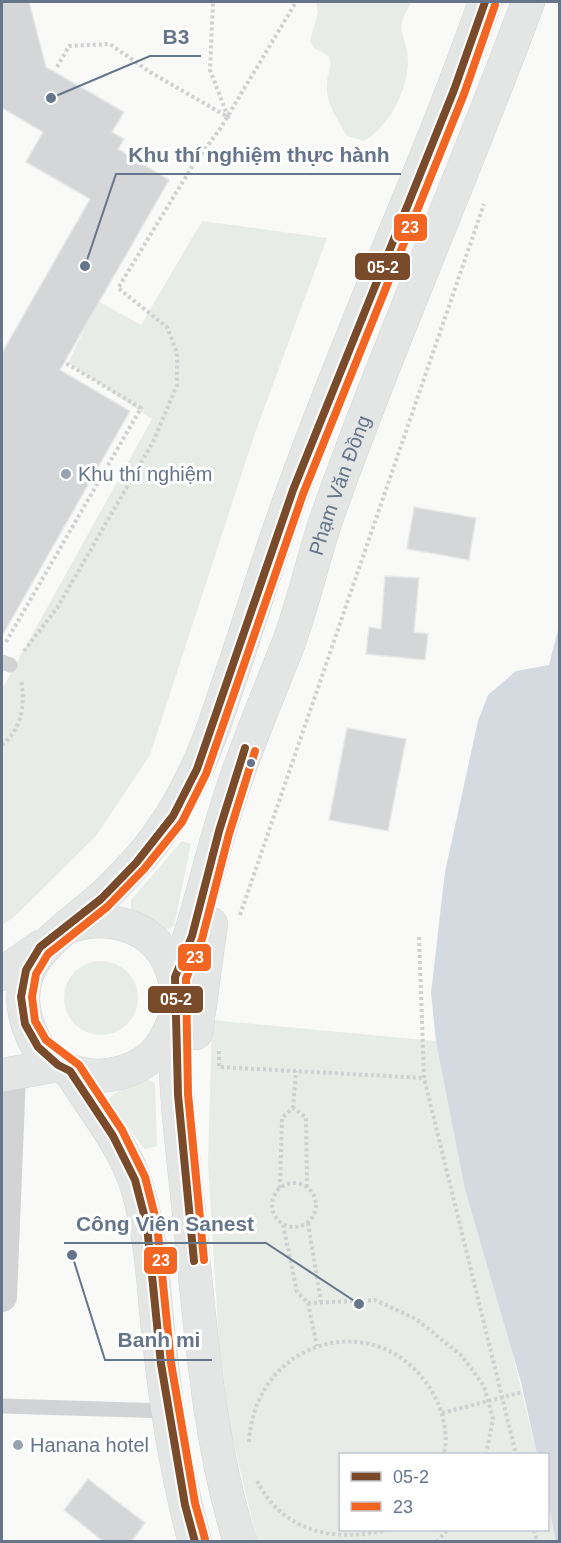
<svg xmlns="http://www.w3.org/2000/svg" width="561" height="1543" font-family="Arial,sans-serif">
<rect width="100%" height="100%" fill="#f9f9f8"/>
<g fill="#e8ece6">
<path d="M316 2H412C391 32 408 32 408 63 407 91 389 127 364 141L347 136C338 120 325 103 327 84 327 73 333 66 329 56L314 48 310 41 318 12Z"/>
<polygon points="202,221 327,238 255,433 150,755 96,836 14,917 2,925 2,689 152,419 68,363 98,301 141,325"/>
<polygon points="182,841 191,844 174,926 165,931 131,911 131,900"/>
<circle cx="101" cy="998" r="37"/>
<polygon points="212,1020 436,1041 537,1454 340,1454 340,1530 548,1530 548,1502 556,1541 257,1541 230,1427 219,1343 208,1166"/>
<polygon points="146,1079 155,1083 157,1146 145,1149 108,1102 113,1094"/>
</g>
<polygon fill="#d4dadf" points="559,626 560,1541 556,1542 548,1502 548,1454 537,1454 521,1382 465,1189 436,1041 431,993 445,872 478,721 488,695 516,671 549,665"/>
<g fill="#d5d6d7" stroke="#e8e8e8" stroke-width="1.5">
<polygon points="2,2 29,2 46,67 124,112 112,132 124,139 118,149 169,180 60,370 130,411 2,636 2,353 90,199 26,162 43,132 2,108"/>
<polygon points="414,507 476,518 469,560 407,549"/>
<polygon points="385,576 419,578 414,632 428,634 425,660 366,654 369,627 381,629"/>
<polygon points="347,728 406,739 388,831 329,820"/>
<polygon points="88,1479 145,1523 131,1542 104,1542 64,1510"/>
</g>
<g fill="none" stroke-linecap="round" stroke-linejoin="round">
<g stroke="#d5d7d8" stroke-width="34">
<g id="secondary">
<polyline points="2,974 40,947"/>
<polyline points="2,1075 58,1065"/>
</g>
</g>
<g stroke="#d4d6d7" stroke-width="34">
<g id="primary">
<path d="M66 928C101 914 146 922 166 957 178 978 176 995 175 1018 174 1047 176 1077 178 1105 182 1152 188 1199 192 1245 202 1345 210 1445 240 1542"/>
<path id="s1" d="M175 977C198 921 209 861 228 803 245 748 268 696 289 642 304 601 313 558 327 517 389 343 464 175 528 2"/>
<path d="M175 1018C169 1032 163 1047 151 1057 116 1086 57 1082 34 1040 0 968 52 940 99 900 111 890 122 878 132 867 159 839 179 806 195 772 211 740 221 704 233 670 253 611 271 550 293 491 352 326 427 167 485 2"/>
<polyline points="196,1033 211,924"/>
<path d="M70 1071C92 1107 121 1141 135 1181 152 1231 153 1287 159 1339 166 1407 177 1476 195 1542"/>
</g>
</g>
<g stroke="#cfd0d1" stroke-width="4" stroke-dasharray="3 3" stroke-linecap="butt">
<polyline points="57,67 69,46 110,44 150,72 228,117 210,70 213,2"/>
<polyline points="6,642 141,408 59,359"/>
<polyline points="24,651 57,608 153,442 177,385 177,353 167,327 118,288 193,165 220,129 296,2"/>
<path d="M2 745C21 730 26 704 21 681"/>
<polyline points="240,915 484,204"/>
<polyline points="419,937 424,1078 516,1454"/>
<polyline points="219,1051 219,1067 424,1078"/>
<polyline points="293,1108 296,1071"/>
<circle cx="294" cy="1205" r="22"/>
<polyline points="280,1188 282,1118 293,1108 306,1117 307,1188"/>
<polyline points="308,1223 321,1302"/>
<polyline points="283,1225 297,1292 308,1303 317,1346"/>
<polyline points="308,1303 375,1300 416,1319 462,1356 484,1386 493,1419 486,1454"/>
<polyline points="442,1413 523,1392"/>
<path d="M249 1442C255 1333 390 1303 437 1401 444 1417 448 1437 444 1454"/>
<path d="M257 1481C283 1532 334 1543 387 1530"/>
<polyline points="534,1530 537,1542"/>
<polyline points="437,1542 447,1530"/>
</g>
<g stroke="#d2d3d4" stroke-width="15">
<polyline points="2,662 10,665"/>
<polyline points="2,1406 169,1411"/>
</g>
<polyline stroke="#d2d3d4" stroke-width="30" points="2,1297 11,1075"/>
<use href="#secondary" stroke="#e4e5e5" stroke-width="33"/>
<use href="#primary" stroke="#e4e5e5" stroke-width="33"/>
<g stroke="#fff" stroke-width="12">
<g id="bus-1">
<polyline points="194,1261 178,1095 175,977 192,936 219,831 245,748"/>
<polyline points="195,1542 185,1505 161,1364 147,1226 135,1180 113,1136 70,1071 58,1065 38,1047 25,1024 21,997 26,970 40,947 101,899 136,863 173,816 197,769 293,490 454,90 485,2"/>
</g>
</g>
<g stroke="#fff" stroke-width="12">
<g id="bus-2">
<polyline points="204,1260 188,1094 186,979 202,939 229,834 255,751"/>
<polyline points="205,1539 195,1503 171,1363 157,1224 145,1177 122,1130 79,1065 46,1040 35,1021 32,997 36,974 48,954 107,907 144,869 182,822 206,774 303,494 464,94 495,5"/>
</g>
</g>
<use href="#bus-1" stroke="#7a4b2a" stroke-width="8"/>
<use href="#bus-2" stroke="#f26522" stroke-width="8"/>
</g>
<g fill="#99a3b0" stroke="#fff" stroke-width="2">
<circle cx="66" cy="474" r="6"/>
<circle cx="18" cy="1445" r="6"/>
</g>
<circle fill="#66758a" stroke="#fff" stroke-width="2" cx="251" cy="763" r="5"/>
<g text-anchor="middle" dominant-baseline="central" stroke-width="6" stroke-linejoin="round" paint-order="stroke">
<g font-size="20" fill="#66758a" stroke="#fff" text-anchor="start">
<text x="78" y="474">Khu thí nghiệm</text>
<text x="30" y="1445">Hanana hotel</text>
</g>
<g font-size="20" fill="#66758a" stroke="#fff">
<text stroke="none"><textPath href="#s1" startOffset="519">Phạm Văn Đồng</textPath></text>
</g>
</g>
<path fill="none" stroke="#66758a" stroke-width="2" d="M51 98L150 56H201M85 266L116 174H401M359 1304L266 1243H64M72 1255L105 1360H212"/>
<g fill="#66758a" stroke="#fff" stroke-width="2">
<circle cx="51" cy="98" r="6"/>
<circle cx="85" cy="266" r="6"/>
<circle cx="359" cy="1304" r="6"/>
<circle cx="72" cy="1255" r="6"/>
</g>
<g font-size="21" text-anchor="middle" font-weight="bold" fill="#66758a" stroke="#fff" stroke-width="6" stroke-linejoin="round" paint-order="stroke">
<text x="176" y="44">B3</text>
<text x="259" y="162">Khu thí nghiệm thực hành</text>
<text x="165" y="1231">Công Viên Sanest</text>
<text x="159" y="1347">Banh mi</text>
</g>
<g stroke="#fff" stroke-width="2">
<rect x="393" y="213" width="35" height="29" rx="6" fill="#f26522"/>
<rect x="354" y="252" width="57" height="29" rx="6" fill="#7a4b2a"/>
<rect x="177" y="943" width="35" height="29" rx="6" fill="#f26522"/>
<rect x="147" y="985" width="57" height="29" rx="6" fill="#7a4b2a"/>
<rect x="143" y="1246" width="35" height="29" rx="6" fill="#f26522"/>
</g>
<g font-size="16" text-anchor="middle" font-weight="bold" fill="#fff">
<text x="410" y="233">23</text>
<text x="383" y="273">05-2</text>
<text x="195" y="963">23</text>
<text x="176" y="1005">05-2</text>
<text x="161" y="1266">23</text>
</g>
<rect width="561" height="1543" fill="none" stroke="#66758a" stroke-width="6"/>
<rect x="339" y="1453" width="210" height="78" fill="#ffffff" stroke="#c2c8d0" stroke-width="1.5"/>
<rect x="351" y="1472" width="30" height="9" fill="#7a4b2a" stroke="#c2c8d0" stroke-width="1.5"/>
<text x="393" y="1483" font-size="18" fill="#66758a">05-2</text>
<rect x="351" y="1502" width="30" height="9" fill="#f26522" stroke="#c2c8d0" stroke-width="1.5"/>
<text x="393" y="1513" font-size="18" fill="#66758a">23</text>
</svg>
